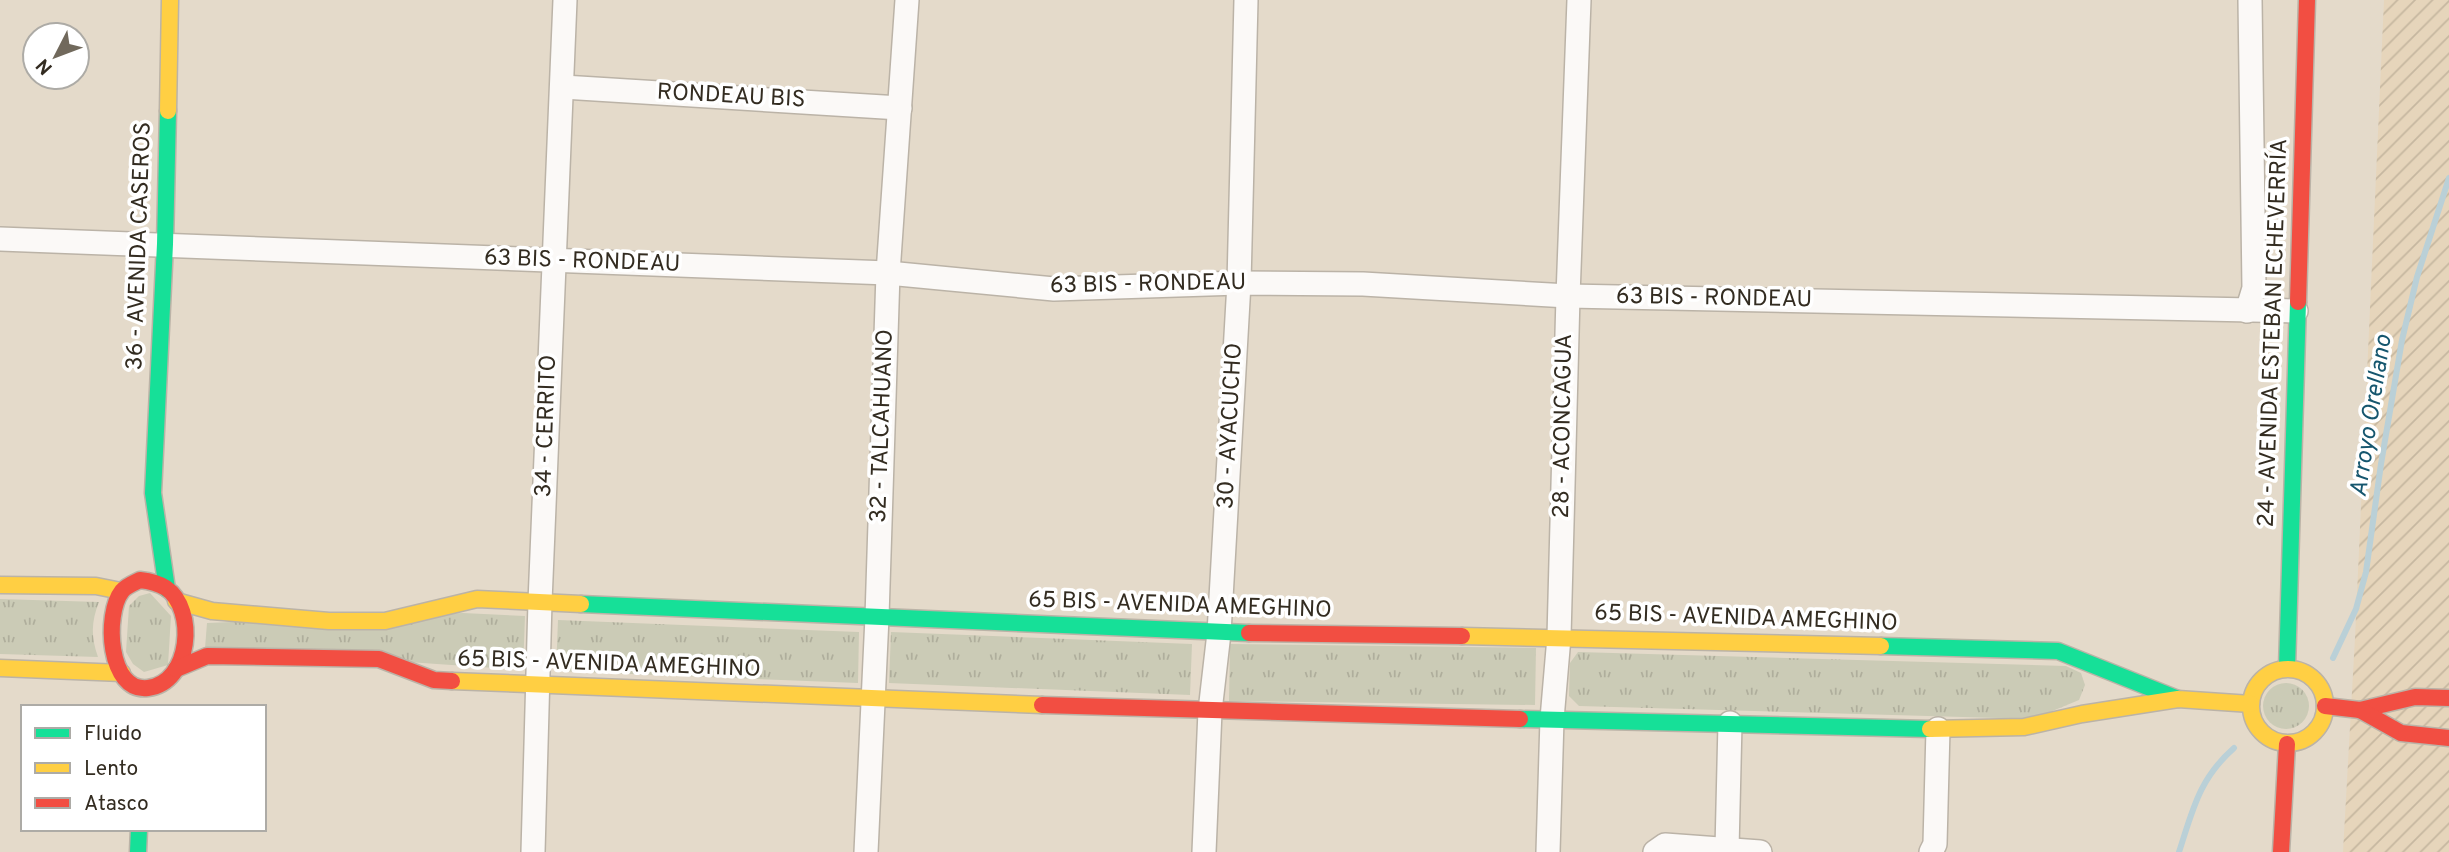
<svg xmlns="http://www.w3.org/2000/svg" width="2449" height="852" font-family="Overpass,sans-serif">
<defs>
<pattern id="industrial-furrows" width="10" height="10" patternUnits="userSpaceOnUse" patternTransform="scale(1.75)"><rect width="10" height="10" fill="#e6d5bb"/><path d="M-1 1l2-2M0 10L10 0M9 11l2-2" fill="none" stroke="#c6b7a0"/></pattern>
<pattern id="grass-tufts" width="24" height="20" patternUnits="userSpaceOnUse" patternTransform="scale(1.75)"><rect width="24" height="20" fill="#cbcbb6"/><path d="M3 7l-1-3M5 7V3M7 7l1-3M15 17l-1-3M17 17v-4M19 17l1-3" fill="none" stroke="#afae9c"/></pattern>
</defs>
<rect width="100%" height="100%" fill="#e4daca"/>
<polygon fill="url(#industrial-furrows)" points="2384,0 2449,0 2449,852 2343,852 2355,638"/>
<g fill="url(#grass-tufts)">
<polygon points="150,593 171,616 168,665 144,672 133,664 126,652 129,606 139,596"/>
<path d="M0 599 99 602C91 622 91 637 98 657L0 654Z"/>
<polygon points="463,613 525,616 523,670 205,648 207,623"/>
<polygon points="558,620 859,632 858,683 556,671"/>
<polygon points="891,632 1192,644 1190,695 889,683"/>
<polygon points="1230,644 1536,648 1535,705 1229,701"/>
<polygon points="1578,652 2066,666 2081,673 2085,685 2079,700 2033,719 1579,706 1569,696 1570,663"/>
<circle cx="2286" cy="706" r="23"/>
</g>
<g fill="none" stroke-linecap="round" stroke-linejoin="round">
<g stroke="#bad0d7" stroke-width="6">
<polyline points="2333,658 2356,609 2366,572 2381,464 2402,340 2417,277 2449,178"/>
<path d="M2179 852C2193 809 2199 779 2234 748"/>
</g>
<g stroke="#bbb3a7" stroke-width="26">
<g id="street">
<polyline points="563,87 900,108"/>
<polyline points="0,239 888,273 1054,289 1239,283 1363,284 1568,296 2296,311"/>
<polyline points="2247,311 2254,288 2250,0"/>
<polyline points="1727,849 1730,723"/>
<polyline points="533,852 540,602 565,0"/>
<polyline points="866,852 877,617 888,273 907,0"/>
<polyline points="1204,852 1210,711 1219,633 1239,283 1246,0"/>
<polyline points="1548,852 1552,719 1559,637 1568,296 1579,0"/>
<polyline points="1655,852 1665,845 1760,852"/>
<polyline points="1931,852 1935,844 1938,729"/>
</g>
</g>
<g stroke="#bbb3a7" stroke-width="19">
<g id="fast">
<polyline points="167,589 153,493 165,244 168,111"/>
<polyline points="581,604 1249,633"/>
<polyline points="1881,646 2058,651 2178,699"/>
<polyline points="2287,668 2298,302"/>
<polyline points="1520,719 1930,729"/>
<polyline points="138,852 139,829"/>
</g>
</g>
<g stroke="#bbb3a7" stroke-width="19">
<g id="slow">
<polyline points="168,111 170,0"/>
<polyline points="0,585 96,586 121,591"/>
<polyline points="176,601 212,611 329,621 385,621 477,599 581,604"/>
<polyline points="1462,636 1881,646"/>
<polyline points="0,668 122,673"/>
<circle cx="2288" cy="706" r="37"/>
<polyline points="452,681 1042,705"/>
<polyline points="1930,729 2024,727 2082,714 2178,699 2251,704"/>
</g>
</g>
<g stroke="#bbb3a7" stroke-width="19">
<g id="jam">
<polyline points="2298,302 2307,0"/>
<path d="M140 580C149 581 158 583 166 588 197 609 191 683 148 688 108 693 104 614 122 591 126 586 134 583 140 580Z"/>
<polyline points="1249,633 1462,636"/>
<polyline points="176,669 207,656 379,659 434,680 452,681"/>
<polyline points="1042,705 1520,719"/>
<polyline points="2325,706 2360,710 2415,697 2449,698"/>
<polyline points="2360,710 2401,733 2449,738"/>
<polyline points="2281,852 2287,744"/>
</g>
</g>
<use href="#street" stroke="#fbf9f7" stroke-width="23"/>
<use href="#fast" stroke="#16e098" stroke-width="16"/>
<use href="#slow" stroke="#ffcf43" stroke-width="16"/>
<use href="#jam" stroke="#f24e42" stroke-width="16"/>
</g>
<g text-anchor="middle" dominant-baseline="central" stroke-width="7" stroke-linejoin="round" paint-order="stroke">
<g font-size="23" fill="#332c21" stroke="#fff">
<text transform="translate(731 97) rotate(3)">RONDEAU BIS</text>
<text transform="translate(140 246) rotate(-88)">36 - AVENIDA CASEROS</text>
<text transform="translate(582 262) rotate(2)">63 BIS - RONDEAU</text>
<text transform="translate(1148 285) rotate(-1)">63 BIS - RONDEAU</text>
<text transform="translate(1714 299) rotate(1)">63 BIS - RONDEAU</text>
<text transform="translate(2274 333) rotate(-88)">24 - AVENIDA ESTEBAN ECHEVERRÍA</text>
<text transform="translate(547 426) rotate(-88)">34 - CERRITO</text>
<text transform="translate(883 426) rotate(-88)">32 - TALCAHUANO</text>
<text transform="translate(1231 426) rotate(-87)">30 - AYACUCHO</text>
<text transform="translate(1564 426) rotate(-89)">28 - ACONCAGUA</text>
<text transform="translate(1180 606) rotate(2)">65 BIS - AVENIDA AMEGHINO</text>
<text transform="translate(1746 619) rotate(2)">65 BIS - AVENIDA AMEGHINO</text>
<text transform="translate(609 665) rotate(2)">65 BIS - AVENIDA AMEGHINO</text>
</g>
<g font-size="24" font-style="italic" fill="#15566e" stroke="#fff">
<text transform="translate(2372 416) rotate(-81)">Arroyo Orellano</text>
</g>
</g>
<rect x="21" y="705" width="245" height="126" fill="#ffffff" stroke="#adaba6" stroke-width="2"/>
<rect x="35" y="728" width="35" height="10" fill="#16e098" stroke="#adaba6" stroke-width="2"/>
<text x="84" y="740" font-size="21" fill="#332c21">Fluido</text>
<rect x="35" y="763" width="35" height="10" fill="#ffcf43" stroke="#adaba6" stroke-width="2"/>
<text x="84" y="775" font-size="21" fill="#332c21">Lento</text>
<rect x="35" y="798" width="35" height="10" fill="#f24e42" stroke="#adaba6" stroke-width="2"/>
<text x="84" y="810" font-size="21" fill="#332c21">Atasco</text>
<g transform="translate(56 56) rotate(228)"><circle r="33" fill="#ffffff" stroke="#adaba6" stroke-width="2"/>
<path d="M0-5L12 26L0 18L-12 26Z" fill="#71695c"/>
<text y="-10" font-size="19" font-weight="bold" text-anchor="middle" fill="#332c21">N</text>
</g>
</svg>
